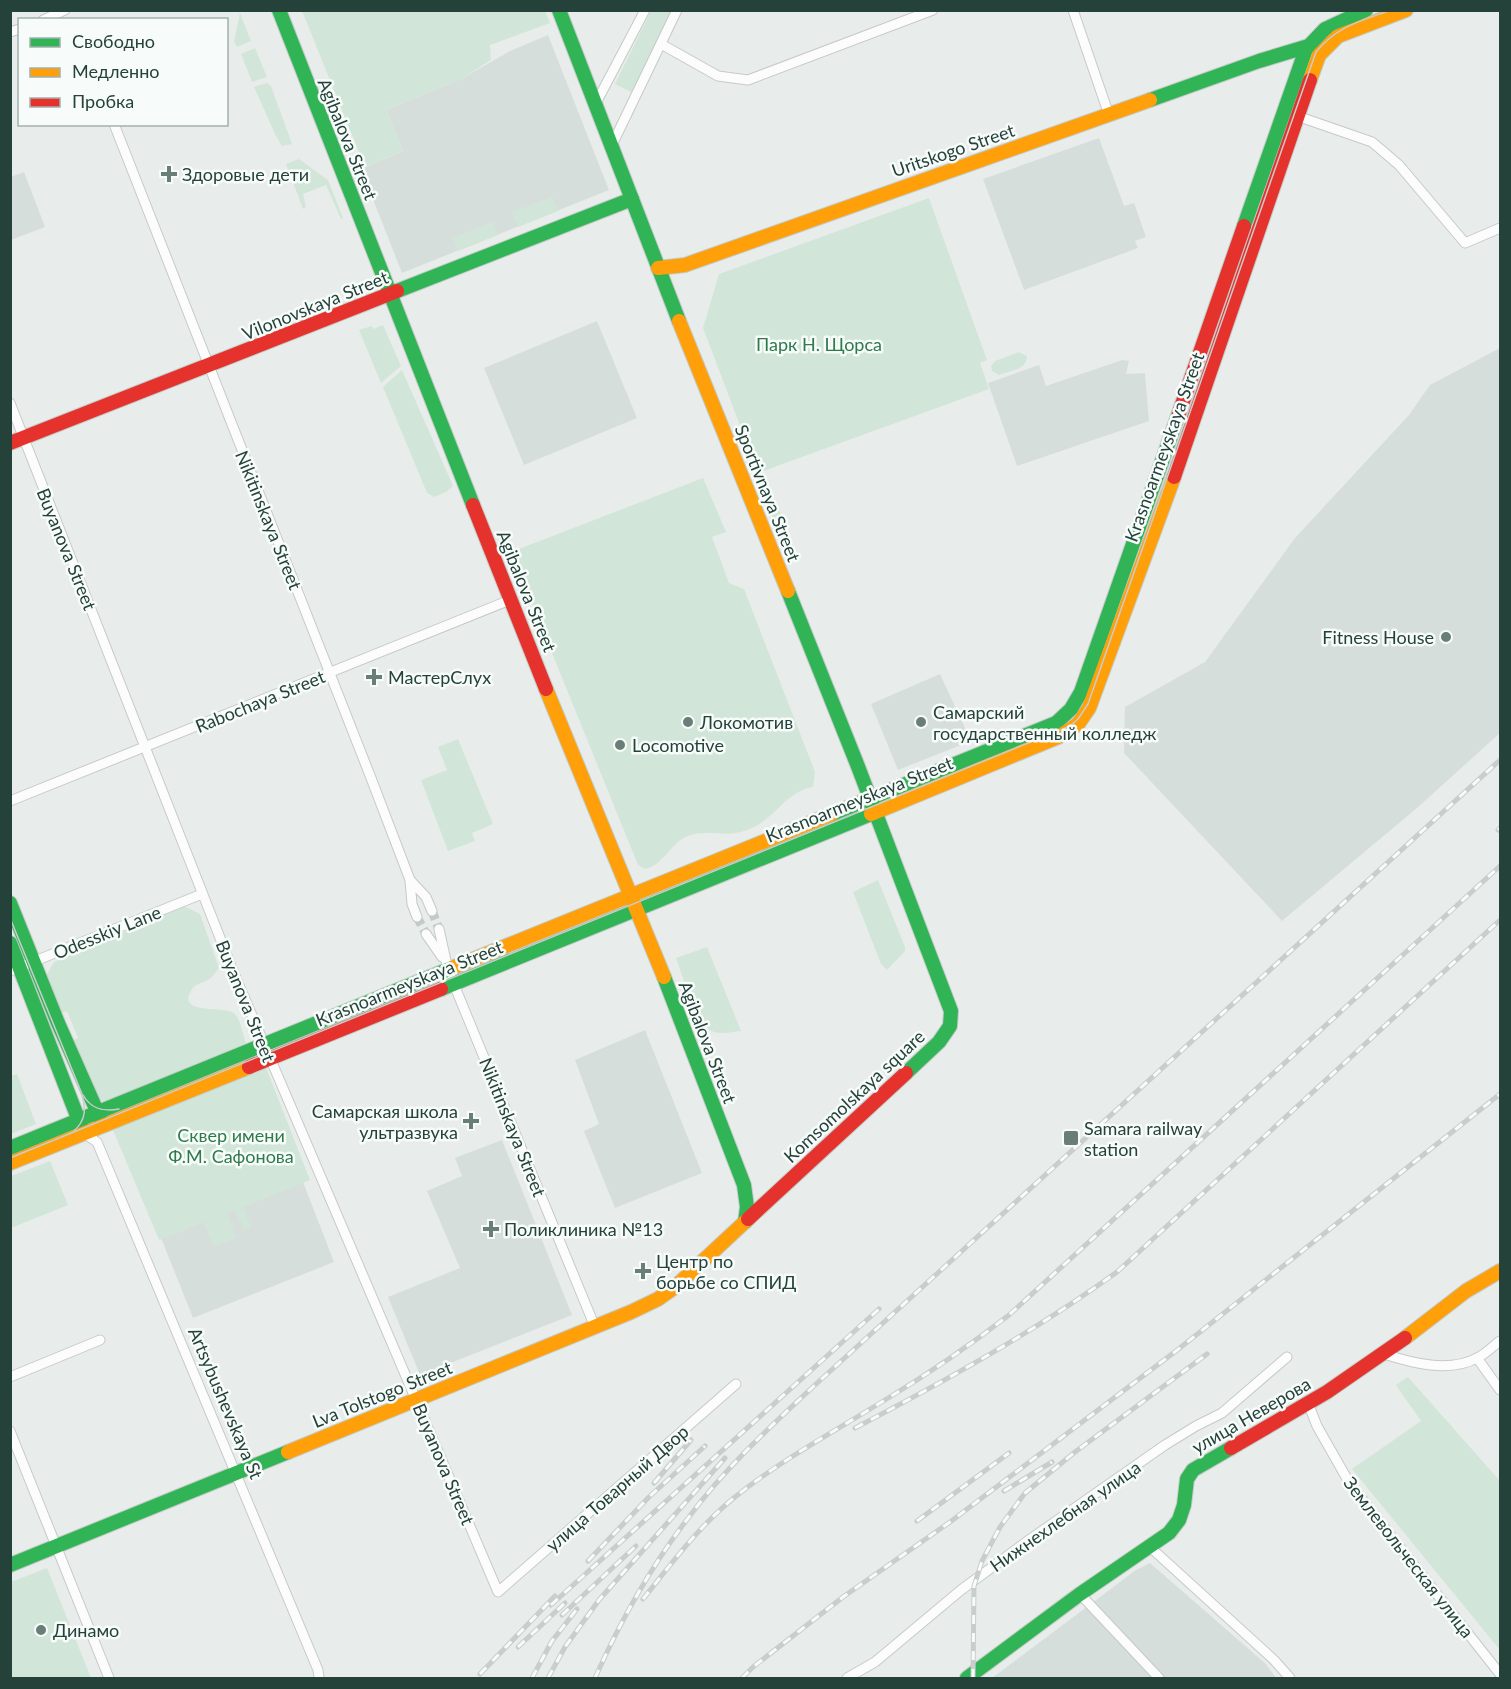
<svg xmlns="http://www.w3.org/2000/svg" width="1511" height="1689" font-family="Lato,sans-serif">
<rect width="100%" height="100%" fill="#e8edeb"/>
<g fill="#d6dedb">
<polygon points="548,35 609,190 402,273 361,169 403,151 386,110 463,78 510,51"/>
<polygon points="1099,138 1124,206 1134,203 1146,237 1135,241 1138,248 1024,290 983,179"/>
<polygon points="24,172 45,227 11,240 11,177"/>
<polygon points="597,321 637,418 524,465 484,368"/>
<polygon points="1500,348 1500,733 1417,808 1282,921 1124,753 1125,707 1205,662 1295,538 1409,415 1430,385"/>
<polygon points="1122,360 1129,361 1126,374 1145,373 1149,421 1017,466 988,383 1039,365 1046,386"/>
<polygon points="940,674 971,741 898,770 871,704"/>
<polygon points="645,1030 702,1173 615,1208 584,1131 599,1124 575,1060"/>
<polygon points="502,1140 572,1315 420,1375 388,1297 460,1268 427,1191 462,1176 455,1158"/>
<polygon points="303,1182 334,1262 193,1318 161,1238"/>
<polygon points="1150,1563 1266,1664 1276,1678 992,1678 1136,1570"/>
</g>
<g fill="#d1e6d8">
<polygon points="302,11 545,11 550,23 490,45 491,60 463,78 386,110 403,151 365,167"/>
<polygon points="651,11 674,11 633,93 615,84"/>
<polygon points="240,13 251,41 237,47 234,41"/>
<polygon points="255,48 267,77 252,82 241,54"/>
<polygon points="267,83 271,86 292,144 282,146 275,134 254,87"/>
<polygon points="299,159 328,180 343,218 341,219 326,185 303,194 306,207 303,209 286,164"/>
<polygon points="552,197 558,211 518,227 512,212"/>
<polygon points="929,198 987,360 980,363 989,389 758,473 703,328 719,274"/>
<polygon points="493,222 498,235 458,251 453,238"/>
<polygon points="383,325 401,366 381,383 359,330 372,326 373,329"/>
<path d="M1019 352 1027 356C1027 370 1010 371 999 375L992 371 991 366 995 361Z"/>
<polygon points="402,370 453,486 446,492 434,497 427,493 383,387"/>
<path d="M703 478 726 532 712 537 729 583 744 589 815 772 813 787C787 791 775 818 752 828 728 840 707 828 688 836 671 842 663 866 645 869L638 865 511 552Z"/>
<polygon points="775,501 789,533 787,537 781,539 767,504"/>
<polygon points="458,739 493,824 472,833 475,841 448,851 421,780 447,770 438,747"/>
<polygon points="878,880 905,947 905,951 887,970 881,964 853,892"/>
<path d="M184 906 200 914 219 968C215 973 212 978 206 981 200 984 194 984 191 991 176 1016 228 1005 235 1014 241 1021 243 1035 246 1044L105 1102 93 1095 71 1041 78 1038 67 1011 59 1014 45 978 54 962Z"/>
<path d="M707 947 741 1031C732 1032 719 1035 712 1031 695 1024 683 975 676 958Z"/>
<polygon points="265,1065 310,1180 243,1207 251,1227 244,1230 235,1210 227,1213 236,1238 213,1246 204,1222 159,1240 113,1130"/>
<polygon points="17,1074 36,1124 11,1134 11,1076"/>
<polygon points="50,1161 68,1205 11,1228 11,1176"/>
<polygon points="1408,1377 1500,1481 1500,1650 1352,1469 1421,1421 1396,1385"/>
<polygon points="47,1568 91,1678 11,1678 11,1582"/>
</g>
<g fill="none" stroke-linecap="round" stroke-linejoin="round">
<g stroke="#c1cbc8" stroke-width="9" stroke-dasharray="9 4.5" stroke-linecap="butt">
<polyline points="432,911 439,929"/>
<polyline points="417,917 426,934"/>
</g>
<g stroke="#c5cac8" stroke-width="11">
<g id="street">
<polyline points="1073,10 1109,115"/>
<polyline points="43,20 65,10"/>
<polyline points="10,32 20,29"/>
<polyline points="661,44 718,76 748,80 933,10"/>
<polyline points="595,105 645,10"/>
<polyline points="1297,116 1372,142 1399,165 1465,243 1500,228"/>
<polyline points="114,124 371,778 410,880 412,904 417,917"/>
<polyline points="611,147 677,10"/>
<polyline points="10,403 233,971 498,1592 736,1384"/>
<polyline points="10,801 510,600"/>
<polyline points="410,880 426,897 432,911"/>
<polyline points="439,929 448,970 595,1327"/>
<polyline points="426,934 442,957"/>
<polyline points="10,971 202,894"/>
<polyline points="85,1134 97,1142 318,1670 319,1678"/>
<path d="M1384 1354C1412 1363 1449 1373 1477 1358 1486 1354 1493 1346 1500 1341"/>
<polyline points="1477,1358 1500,1390"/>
<polyline points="10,1377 100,1340"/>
<polyline points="1308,1403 1317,1426 1350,1484 1500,1674"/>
<polyline points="10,1431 109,1678"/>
<polyline points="1150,1547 1274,1660 1290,1678"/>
<polyline points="1080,1594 1159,1678"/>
<polyline points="847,1678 875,1662 961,1590 1029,1540 1165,1445 1196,1426 1222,1413 1287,1357"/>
</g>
</g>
<g stroke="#c3cbc8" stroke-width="16">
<g id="fast">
<polyline points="279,10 473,505"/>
<polyline points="559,10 679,321"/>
<polyline points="1150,100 1259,61 1312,45"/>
<polyline points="1244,226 1306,49 1325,29 1366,10"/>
<polyline points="397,291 632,199"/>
<polyline points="788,591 857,764 951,1011 950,1026 939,1042 906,1073"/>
<polyline points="832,814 1056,723 1071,709 1081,692 1179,413"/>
<polyline points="10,903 58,1023 100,1118"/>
<polyline points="10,943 81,1126"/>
<polyline points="664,977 744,1185 747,1207 745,1222"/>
<polyline points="441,989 871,814"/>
<polyline points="10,1148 452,968"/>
<polyline points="10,1565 288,1452"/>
<polyline points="967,1678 1080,1594 1169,1533 1179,1520 1184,1505 1187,1479 1193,1470 1231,1448"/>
</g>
</g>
<g stroke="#c3cbc8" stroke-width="16">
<g id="slow">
<polyline points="1310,80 1319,55 1338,36 1406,10"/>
<polyline points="658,268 685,265 1150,100"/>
<polyline points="679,321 788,591"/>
<polyline points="546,689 664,977"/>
<polyline points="871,814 1058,737 1078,724 1089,708 1174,477"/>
<polyline points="452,968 832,814"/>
<polyline points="10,1163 249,1067"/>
<polyline points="1405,1338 1466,1291 1500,1271"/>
<polyline points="288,1452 631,1312 658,1299 675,1287 748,1219"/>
</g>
</g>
<g stroke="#c3cbc8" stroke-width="16">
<g id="jam">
<polyline points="1179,413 1244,226"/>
<polyline points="10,443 397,291"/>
<polyline points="1174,477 1310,80"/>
<polyline points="473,505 546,689"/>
<polyline points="249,1067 441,989"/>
<polyline points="748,1219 906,1073"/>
<polyline points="1231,1448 1327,1392 1405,1338"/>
</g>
</g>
<use href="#street" stroke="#fcfcfc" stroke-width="9"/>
<use href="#fast" stroke="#30b455" stroke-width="14"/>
<use href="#slow" stroke="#ff9f0a" stroke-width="14"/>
<use href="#jam" stroke="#e5322d" stroke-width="14"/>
<g stroke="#c9cdcc" stroke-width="1.5">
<path d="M10 918 82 1094C86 1109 86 1120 74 1131"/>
<path d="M83 1095C91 1109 103 1112 119 1109"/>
<path d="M10 1158 1070 726 1078 719 1088 704 1316 52C1337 26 1361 21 1391 10"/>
</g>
<g stroke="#c9cdcc" stroke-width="5">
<g id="rail">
<polyline points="1498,830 1500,828"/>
<path d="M855 1428C945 1381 1034 1332 1117 1272L1500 920"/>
<polyline points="654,1483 691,1440"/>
<polyline points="1004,1491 1052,1462"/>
<polyline points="917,1521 1009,1453"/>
<polyline points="588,1561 649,1497 705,1446"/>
<path d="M643 1599C672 1563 699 1526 735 1497 781 1460 835 1431 885 1400 928 1374 969 1346 1009 1315L1500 866"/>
<polyline points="551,1605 879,1309"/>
<polyline points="562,1615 636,1546"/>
<polyline points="518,1647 565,1603"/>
<polyline points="480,1674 555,1596"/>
<polyline points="532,1678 552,1641 577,1609"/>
<polyline points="548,1678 565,1647 599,1600 725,1458"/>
<path d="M595 1678C620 1622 651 1566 689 1517 725 1468 771 1426 815 1385L1500 760"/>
<polyline points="742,1678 753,1667 843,1597 950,1522 1176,1351 1500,1094"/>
<polyline points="973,1678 974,1586 982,1561 1000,1527 1025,1493 1075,1452 1207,1354"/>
</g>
</g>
<use href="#rail" stroke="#f7fbf9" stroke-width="3" stroke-dasharray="9" stroke-linecap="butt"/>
</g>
<g fill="#697e78" stroke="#f7fbf9" stroke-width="2">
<path d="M166 165h6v6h6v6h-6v6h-6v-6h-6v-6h6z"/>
<circle cx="1446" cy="637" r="6"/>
<path d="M371 668h6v6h6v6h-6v6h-6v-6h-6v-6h6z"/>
<circle cx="688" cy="722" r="6"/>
<circle cx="921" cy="722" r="6"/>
<circle cx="620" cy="745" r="6"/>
<path d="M468 1112h6v6h6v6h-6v6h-6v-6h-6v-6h6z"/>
<rect x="1063" y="1130" width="16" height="16" rx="3"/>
<path d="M488 1220h6v6h6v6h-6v6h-6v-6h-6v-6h6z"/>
<path d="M640 1262h6v6h6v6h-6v6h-6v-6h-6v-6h6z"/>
<circle cx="41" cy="1630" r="6"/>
</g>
<g text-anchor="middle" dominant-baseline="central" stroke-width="5" stroke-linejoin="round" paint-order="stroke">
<g font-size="18" fill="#24423a" stroke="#f7fbf9">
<text transform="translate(348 139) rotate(68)">Agibalova Street</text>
<text transform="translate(953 150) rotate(-19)">Uritskogo Street</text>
<text transform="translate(315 305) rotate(-22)">Vilonovskaya Street</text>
<text transform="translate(1164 447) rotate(-70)">Krasnoarmeyskaya Street</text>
<text transform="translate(768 493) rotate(68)">Sportivnaya Street</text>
<text transform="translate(269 520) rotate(68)">Nikitinskaya Street</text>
<text transform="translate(67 549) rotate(68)">Buyanova Street</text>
<text transform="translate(527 591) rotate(68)">Agibalova Street</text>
<text transform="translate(260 701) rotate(-22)">Rabochaya Street</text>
<text transform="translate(859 799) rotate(-22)">Krasnoarmeyskaya Street</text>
<text transform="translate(107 932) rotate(-22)">Odesskiy Lane</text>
<text transform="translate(409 983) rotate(-22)">Krasnoarmeyskaya Street</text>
<text transform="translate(246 1001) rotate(68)">Buyanova Street</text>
<text transform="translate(708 1042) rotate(69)">Agibalova Street</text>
<text transform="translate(854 1096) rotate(-43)">Komsomolskaya square</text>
<text transform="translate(513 1127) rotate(68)">Nikitinskaya Street</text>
<text transform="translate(382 1394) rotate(-22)">Lva Tolstogo Street</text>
<text transform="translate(226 1403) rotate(67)">Artsybushevskaya St</text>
<text transform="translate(1251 1415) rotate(-30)">улица Неверова</text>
<text transform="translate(444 1464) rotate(67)">Buyanova Street</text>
<text transform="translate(617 1488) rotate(-41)">улица Товарный Двор</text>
<text transform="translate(1065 1516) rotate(-35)">Нижнехлебная улица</text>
<text transform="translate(1409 1557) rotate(52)">Землевольческая улица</text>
</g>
<g font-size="18" fill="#24423a" stroke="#f7fbf9" text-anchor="start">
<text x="182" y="174">Здоровые дети</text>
<text x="1434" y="637" text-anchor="end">Fitness House</text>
<text x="388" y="677">МастерСлух</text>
<text x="933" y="712">Самарский<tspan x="933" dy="21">государственный колледж</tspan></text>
<text x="700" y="722">Локомотив</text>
<text x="632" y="745">Locomotive</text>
<text x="458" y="1111" text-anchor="end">Самарская школа<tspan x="458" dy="21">ультразвука</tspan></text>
<text x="1084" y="1128">Samara railway<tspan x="1084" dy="21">station</tspan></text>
<text x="504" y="1229">Поликлиника №13</text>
<text x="656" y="1261">Центр по<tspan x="656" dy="21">борьбе со СПИД</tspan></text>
<text x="53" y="1630">Динамо</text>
</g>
<g font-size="18" fill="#2d7a4b" stroke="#f7fbf9">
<text x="819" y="344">Парк Н. Щорса</text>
<text x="231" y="1135">Cквер имени<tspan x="231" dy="21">Ф.М. Сафонова</tspan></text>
</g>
</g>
<rect width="1511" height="1689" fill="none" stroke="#24423a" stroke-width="24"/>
<rect x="18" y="18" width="210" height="108" fill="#f7fbf9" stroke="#a3b1ad" stroke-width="1.5"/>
<rect x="30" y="38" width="30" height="9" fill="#30b455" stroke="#a3b1ad" stroke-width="1.5"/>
<text x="72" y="48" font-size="18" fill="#24423a">Свободно</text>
<rect x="30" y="68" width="30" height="9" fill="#ff9f0a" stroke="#a3b1ad" stroke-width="1.5"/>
<text x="72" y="78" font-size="18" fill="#24423a">Медленно</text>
<rect x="30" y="98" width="30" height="9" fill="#e5322d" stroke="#a3b1ad" stroke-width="1.5"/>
<text x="72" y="108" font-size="18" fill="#24423a">Пробка</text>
</svg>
